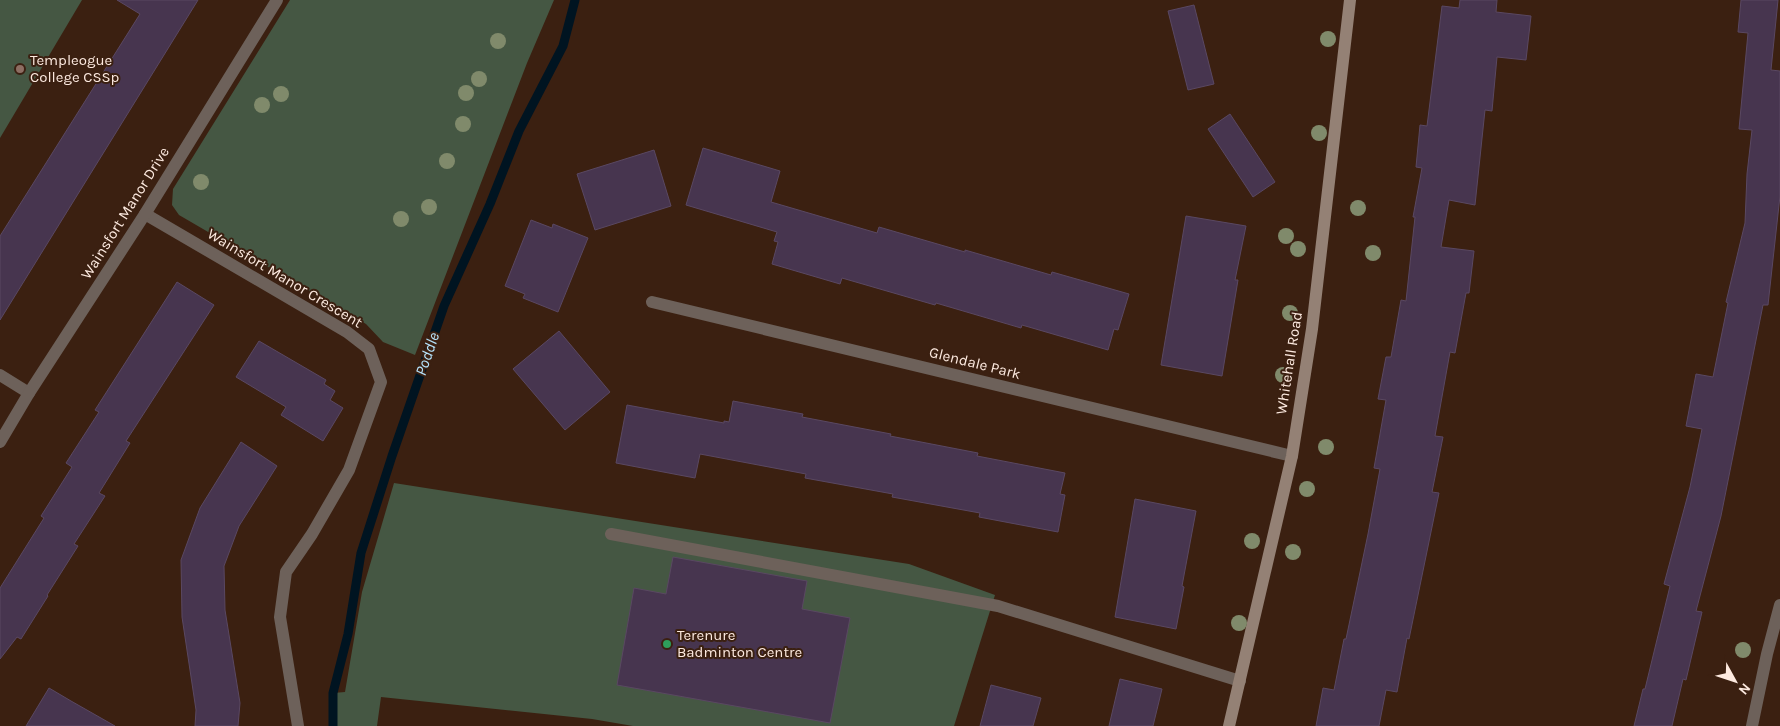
<svg xmlns="http://www.w3.org/2000/svg" width="1780" height="726" font-family="Karla,sans-serif">
<rect width="100%" height="100%" fill="#3b2011"/>
<g fill="#455743">
<polygon points="0,0 82,0 0,138"/>
<polygon points="290,0 554,0 527,63 415,355 383,342 366,324 179,215 172,205 173,189"/>
<polygon points="394,483 909,564 995,595 954,726 633,726 592,719 381,697 377,726 333,726 333,693 345,692 362,592"/>
</g>
<g fill="none" stroke-linecap="round" stroke-linejoin="round">
<polyline stroke="#001421" stroke-width="9" points="333,726 333,693 348,634 361,553 392,456 444,306 490,204 519,131 563,46 575,0"/>
</g>
<g fill="#47354f" stroke="#5a4862">
<polygon points="117,0 198,0 0,320 0,236 140,14"/>
<polygon points="1460,0 1497,0 1496,12 1531,16 1526,60 1497,57 1492,111 1485,110 1475,205 1449,200 1441,247 1474,251 1469,293 1466,293 1455,353 1450,352 1435,436 1443,437 1432,492 1439,493 1409,639 1407,638 1397,692 1386,690 1379,726 1316,726 1323,688 1334,690 1344,639 1346,639 1368,534 1380,469 1374,468 1386,400 1378,399 1386,357 1391,357 1401,300 1406,301 1415,217 1413,217 1422,168 1416,167 1420,125 1427,126 1442,6 1459,8"/>
<polygon points="1741,0 1778,0 1771,70 1780,71 1780,196 1768,305 1763,305 1721,516 1696,611 1702,612 1686,680 1683,679 1672,726 1634,726 1643,689 1645,689 1670,586 1664,584 1690,487 1702,429 1686,426 1696,374 1713,377 1728,303 1726,302 1745,223 1747,174 1752,130 1739,129 1748,33 1738,32"/>
<polygon points="1194,5 1214,84 1188,90 1168,11"/>
<polygon points="1230,114 1275,182 1253,197 1208,129"/>
<polygon points="703,148 780,171 771,202 877,233 879,227 965,252 965,250 1051,275 1052,272 1129,294 1118,330 1114,329 1108,350 1022,325 1021,328 936,303 935,305 842,278 840,284 772,264 778,242 774,241 777,232 686,205"/>
<polygon points="654,150 671,206 595,230 577,174"/>
<polygon points="1186,216 1246,226 1235,280 1238,280 1222,376 1161,365"/>
<polygon points="531,220 552,228 553,224 588,238 558,312 523,298 525,294 505,286"/>
<polygon points="177,282 214,305 126,441 130,443 99,493 105,496 74,544 78,546 47,595 48,596 21,639 17,637 0,659 0,588 44,518 41,516 72,467 66,463 99,412 95,410"/>
<polygon points="559,331 610,392 565,430 513,369"/>
<polygon points="259,341 326,380 324,384 335,391 330,400 343,408 323,441 281,415 286,407 236,377"/>
<polygon points="733,401 803,414 802,417 891,434 890,436 978,453 977,456 1065,473 1060,494 1065,495 1058,532 979,517 980,513 892,497 893,494 805,478 806,474 700,454 695,478 616,463 627,405 724,423 724,421 729,422"/>
<polygon points="241,442 277,466 239,526 224,566 225,610 240,703 238,726 195,726 196,710 182,617 181,560 200,508"/>
<polygon points="1135,499 1196,511 1182,586 1184,587 1176,629 1115,617"/>
<polygon points="673,557 807,581 802,609 850,618 830,723 617,685 634,588 666,594"/>
<polygon points="1120,679 1162,689 1153,726 1109,726"/>
<polygon points="991,685 1041,698 1033,726 980,726"/>
<polygon points="49,688 71,701 115,726 26,726"/>
</g>
<g fill="none" stroke-linecap="round" stroke-linejoin="round">
<g stroke="#6d615a" stroke-width="12">
<polyline points="0,375 29,393"/>
<polyline points="611,534 998,606 1240,681"/>
</g>
<g stroke="#6d615a" stroke-width="12">
<polyline points="145,214 347,332 369,349 381,382 349,470 312,534 286,572 280,617 298,726"/>
<polyline points="652,302 1292,456"/>
<polyline points="0,442 29,393 145,214 277,0"/>
<polyline points="1752,726 1767,654 1780,605"/>
</g>
<polyline stroke="#948175" stroke-width="12" points="1229,726 1292,456 1312,329 1350,0"/>
</g>
<g fill="#808a6b">
<circle cx="1328" cy="39" r="8"/>
<circle cx="498" cy="41" r="8"/>
<circle cx="479" cy="79" r="8"/>
<circle cx="466" cy="93" r="8"/>
<circle cx="281" cy="94" r="8"/>
<circle cx="262" cy="105" r="8"/>
<circle cx="463" cy="124" r="8"/>
<circle cx="1319" cy="133" r="8"/>
<circle cx="447" cy="161" r="8"/>
<circle cx="201" cy="182" r="8"/>
<circle cx="429" cy="207" r="8"/>
<circle cx="1358" cy="208" r="8"/>
<circle cx="401" cy="219" r="8"/>
<circle cx="1286" cy="236" r="8"/>
<circle cx="1298" cy="249" r="8"/>
<circle cx="1373" cy="253" r="8"/>
<circle cx="1290" cy="313" r="8"/>
<circle cx="1283" cy="375" r="8"/>
<circle cx="1326" cy="447" r="8"/>
<circle cx="1307" cy="489" r="8"/>
<circle cx="1252" cy="541" r="8"/>
<circle cx="1293" cy="552" r="8"/>
<circle cx="1239" cy="623" r="8"/>
<circle cx="1743" cy="650" r="8"/>
</g>
<circle fill="#8d6e63" stroke="#3b2011" stroke-width="2" cx="20" cy="69" r="5"/>
<circle fill="#2e9e5b" stroke="#3b2011" stroke-width="2" cx="667" cy="644" r="5"/>
<g text-anchor="middle" dominant-baseline="central" stroke-width="4" stroke-linejoin="round" paint-order="stroke">
<g font-size="15" fill="#fdeae0" stroke="#3b2011" text-anchor="start">
<text x="30" y="60">Templeogue<tspan x="30" dy="17">College CSSp</tspan></text>
<text x="677" y="635">Terenure<tspan x="677" dy="17">Badminton Centre</tspan></text>
</g>
<g font-size="15" fill="#fdeae0" stroke="#3b2011">
<text transform="translate(125 213) rotate(-58)">Wainsfort Manor Drive</text>
<text transform="translate(285 278) rotate(31)">Wainsfort Manor Crescent</text>
<text transform="translate(975 363) rotate(14)">Glendale Park</text>
<text transform="translate(1289 363) rotate(-81)">Whitehall Road</text>
</g>
<g font-size="16" font-style="italic" fill="#b6e3fc" stroke="#3b2011">
<text transform="translate(427 354) rotate(-71)">Poddle</text>
</g>
</g>
<g transform="translate(1735 681) rotate(130)" stroke="#3b2011" stroke-width="4" paint-order="stroke">
<path d="M0-4L9 19L0 12L-9 19Z" fill="#fdeae0"/>
<text y="-8" font-size="14" font-weight="bold" text-anchor="middle" fill="#fdeae0">N</text>
</g>
</svg>
